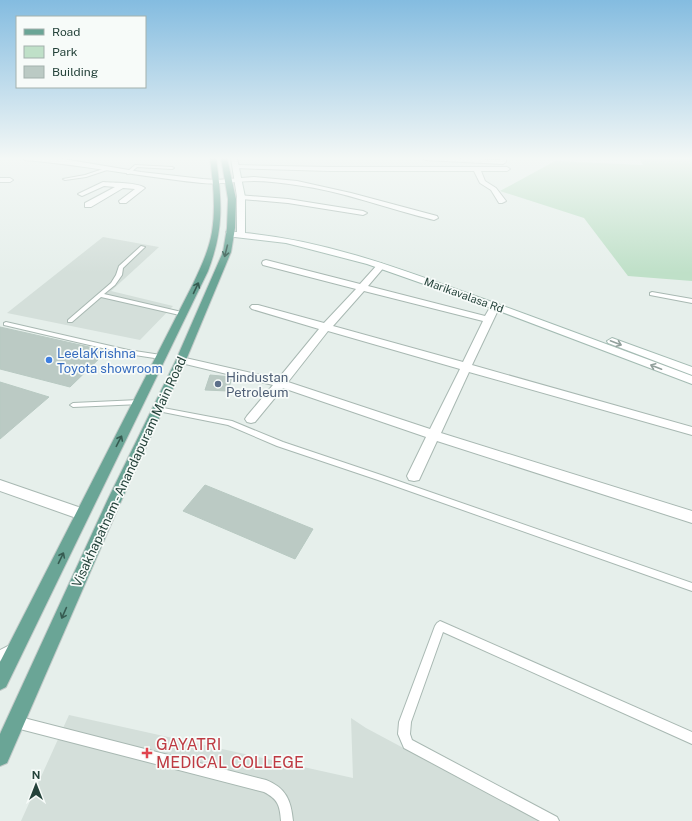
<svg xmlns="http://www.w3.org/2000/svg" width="692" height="821" font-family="'Public Sans',sans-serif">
<rect width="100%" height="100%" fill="#e6efeb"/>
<g fill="#d4dfda">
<polygon points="103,237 159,247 111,291 173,306 140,340 7,313"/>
<polygon points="69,715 353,778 351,718 366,728 540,821 21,821"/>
</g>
<polygon fill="#bfe0c8" points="639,158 692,158 692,281 628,276 584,218 500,191 555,161 643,165"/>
<g fill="#bbcac4" stroke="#b8c9c2">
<polygon points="0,327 107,351 70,387 0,369"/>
<polygon points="210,375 232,377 228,391 205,390"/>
<polygon points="0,382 49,397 0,439"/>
<polygon points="205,485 313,529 295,559 183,511"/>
</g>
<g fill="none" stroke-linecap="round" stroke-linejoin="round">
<g stroke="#a8b8b2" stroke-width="2">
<g id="lane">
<polygon points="135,165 172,167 174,168 172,169 137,167 129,174 127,174 127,172"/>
<polygon points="106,168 108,169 107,170 86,177 65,180 63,179 85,175"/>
<polygon points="141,246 145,247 123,268 122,275 115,285 104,294 186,313 186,315 184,316 101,297 72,322 68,322 68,320 111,283 116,275 119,266"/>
<polygon points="652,292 692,299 692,303 650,295 650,293"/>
<polygon points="6,322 128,350 161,355 164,357 161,359 128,354 4,325 4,323"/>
<polygon points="139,400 141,400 142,402 141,404 73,407 70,405 73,403"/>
<polygon points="156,407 158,407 232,421 283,442 384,476 692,583 692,591 378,480 277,446 228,425 158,411 156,411 155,409"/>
<polygon points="440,621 692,732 692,744 443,632 411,722 410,734 412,740 557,817 559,821 540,821 404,748 398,734 399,722 435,626 437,623"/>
<polygon points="12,644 16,645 17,649 16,653 0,661 0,650"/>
<path d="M16 716 266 780C286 788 291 800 293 821H281C280 806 278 799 264 792L16 728 12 726 10 722 12 718Z"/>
</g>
</g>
<g stroke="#a8b8b2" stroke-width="2">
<g id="street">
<path d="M22 158 63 159 141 172 203 179 216 180 254 177 297 181 351 193 437 216 438 218 434 220C388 209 343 191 296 185 282 183 267 181 254 181 236 181 220 185 202 183 143 177 84 165 25 160Z"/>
<polygon points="422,158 500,160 500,158 506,158 506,162 503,164 425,160"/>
<polygon points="236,165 330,167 507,167 510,169 507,171 481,171 485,181 496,188 506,201 502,203 499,203 491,190 480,183 474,171 330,171 234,168 234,166"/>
<polygon points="0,178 10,178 13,180 10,182 0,182"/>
<path d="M103 182C114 183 137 182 145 188L126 203H120L119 201 135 189 123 188 91 207H85V203L115 187 104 186 82 196 78 194 80 193Z"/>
<polygon points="238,195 288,199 363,211 367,213 363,215 288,203 241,199 238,199"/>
<path d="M266 260 360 284 378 264 381 263 385 266 368 286 485 316 492 304H498L500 306 472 365 692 427V435L469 372 441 433 692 511V523L437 441 419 480 414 481 409 480 407 476 426 437 283 388 255 422 251 423 247 422 245 419 247 416 273 385 177 362 176 360 177 358 181 357 278 379 319 329 252 309 250 307 252 305H258L324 323 356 289 263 265 262 263 263 261ZM364 291 483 321 463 362 333 326ZM328 331 460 369 430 429 288 382Z"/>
<polygon points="0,480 87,510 89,514 87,518 82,520 0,491"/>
</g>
</g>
<g stroke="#a4bbb3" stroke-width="2">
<g id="secondary">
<path d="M231 158H237L245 197V233C321 240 393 266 464 292 540 319 616 348 692 376V384L478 303 367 264 286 243 226 236V232H237V197Z"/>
<polygon points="612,338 692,367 692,375 608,343 607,341"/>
</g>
</g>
<g stroke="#c2cac8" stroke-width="2">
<g id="primary">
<path d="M210 158H216C222 202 224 229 208 271L6 687 0 690V662L193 284C201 267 209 250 212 232 216 207 213 182 210 158Z"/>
<polygon points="221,158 227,158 236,199 235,228 231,252 186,360 122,499 7,763 0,766 0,734 108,499 176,360 223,252 227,228 228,199"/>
</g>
</g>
<use href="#lane" fill="#fff" fill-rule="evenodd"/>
<use href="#street" fill="#fff" fill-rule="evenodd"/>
<use href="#secondary" fill="#fff" fill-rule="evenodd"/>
<use href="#primary" fill="#6aa596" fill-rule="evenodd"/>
</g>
<defs><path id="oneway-shaft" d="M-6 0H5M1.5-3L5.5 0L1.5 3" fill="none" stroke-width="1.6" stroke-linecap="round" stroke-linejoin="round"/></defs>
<g stroke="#365b51">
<use href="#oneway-shaft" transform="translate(226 251) rotate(104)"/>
<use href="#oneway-shaft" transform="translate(196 288) rotate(-65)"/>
<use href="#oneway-shaft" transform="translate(119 441) rotate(-63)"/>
<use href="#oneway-shaft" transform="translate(61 558) rotate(-64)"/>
<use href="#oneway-shaft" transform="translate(64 613) rotate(114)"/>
</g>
<g stroke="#92a09c">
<use href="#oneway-shaft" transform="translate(616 343) rotate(21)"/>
<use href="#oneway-shaft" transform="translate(656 367) rotate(-159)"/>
</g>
<linearGradient id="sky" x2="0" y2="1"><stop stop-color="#84bce0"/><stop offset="0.58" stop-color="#f4f8f6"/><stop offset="1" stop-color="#f4f8f6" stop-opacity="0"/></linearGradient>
<rect width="692" height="273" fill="url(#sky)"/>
<circle fill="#3f7fe0" stroke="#f7fbf9" stroke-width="1.5" cx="49" cy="360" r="4"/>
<circle fill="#5c6f8a" stroke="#f7fbf9" stroke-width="1.5" cx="218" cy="384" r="4"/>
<path fill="#e0444e" stroke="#f7fbf9" stroke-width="1.5" d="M145 747h4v4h4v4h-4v4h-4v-4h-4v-4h4z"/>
<g text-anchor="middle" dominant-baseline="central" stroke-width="3.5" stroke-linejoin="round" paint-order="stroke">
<g font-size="11" fill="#24423a" stroke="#f7fbf9">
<text transform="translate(464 295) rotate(20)">Marikavalasa Rd</text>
</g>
<g font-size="13" fill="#366cbe" stroke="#f7fbf9" text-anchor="start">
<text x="57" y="353">LeelaKrishna<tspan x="57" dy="15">Toyota showroom</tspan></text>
</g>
<g font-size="13" fill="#4e5e75" stroke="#f7fbf9" text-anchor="start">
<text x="226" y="377">Hindustan<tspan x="226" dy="15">Petroleum</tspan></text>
</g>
<g font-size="13" fill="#24423a" stroke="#f7fbf9">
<text transform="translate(129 472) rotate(-65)">Visakhapatnam - Anandapuram Main Road</text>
</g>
<g font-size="16" fill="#be3a42" stroke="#f7fbf9" text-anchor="start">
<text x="156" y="744">GAYATRI<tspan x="156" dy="18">MEDICAL COLLEGE</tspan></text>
</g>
</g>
<rect x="16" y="16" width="130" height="72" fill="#f7fbf9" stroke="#a3b1ad"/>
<rect x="24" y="29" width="20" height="6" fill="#6aa596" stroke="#a3b1ad"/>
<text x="52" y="36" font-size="12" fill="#24423a">Road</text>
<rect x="24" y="46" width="20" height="12" fill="#bfe0c8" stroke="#a3b1ad"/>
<text x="52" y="56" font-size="12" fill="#24423a">Park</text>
<rect x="24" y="66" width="20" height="12" fill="#bbcac4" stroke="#a3b1ad"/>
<text x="52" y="76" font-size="12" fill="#24423a">Building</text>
<g transform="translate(36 785)" stroke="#f7fbf9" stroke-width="3" paint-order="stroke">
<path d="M0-3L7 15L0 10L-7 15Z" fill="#24423a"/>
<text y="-6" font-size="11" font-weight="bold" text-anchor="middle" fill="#24423a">N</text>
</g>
</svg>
